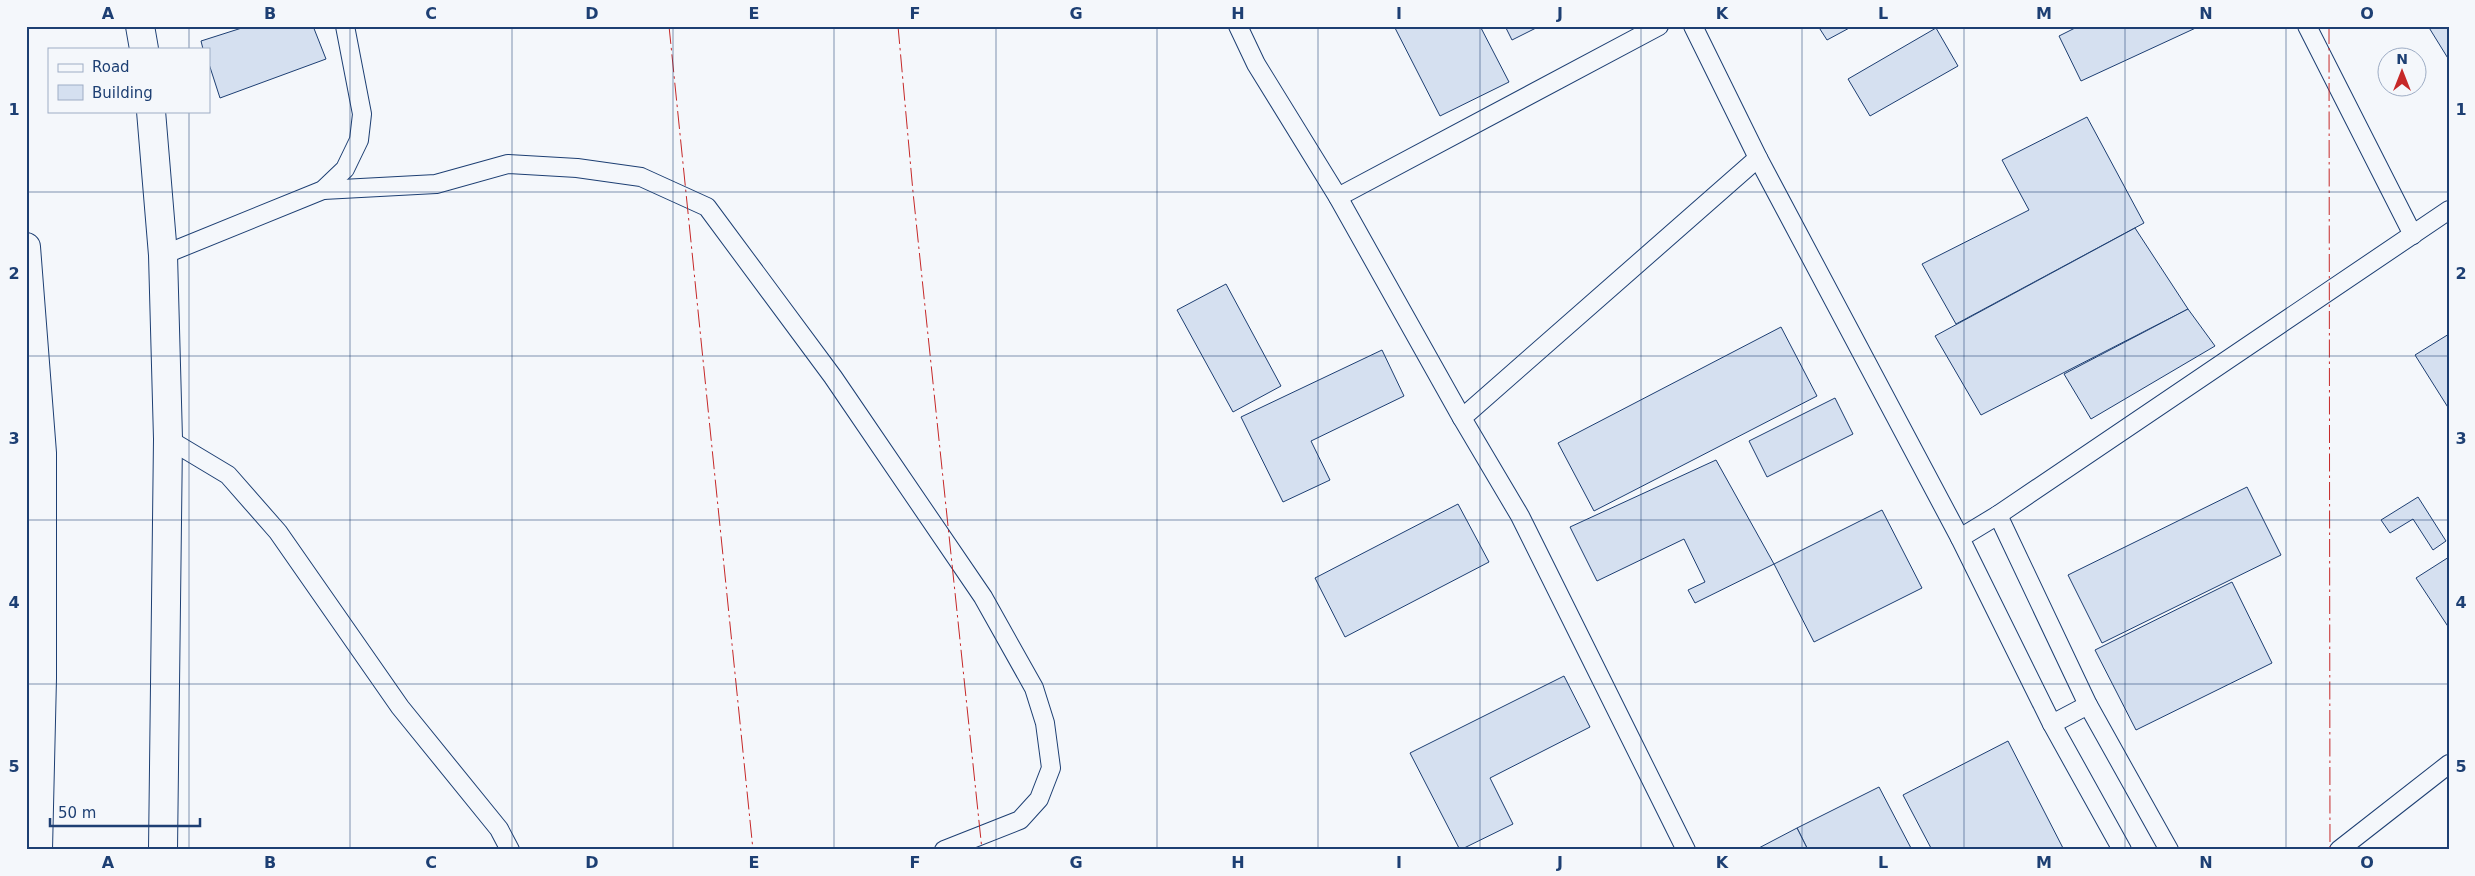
<svg xmlns="http://www.w3.org/2000/svg" width="2475" height="876" font-family="'DejaVu Sans',sans-serif">
<rect width="100%" height="100%" fill="#f4f7fb"/>
<g fill="#d5e0f0" stroke="#1d3f73">
<polygon points="248,26 313,26 326,59 220,98 209,64 209,49 203,49 201,41"/>
<polygon points="1394,26 1480,26 1509,82 1440,116"/>
<polygon points="1505,26 1540,26 1512,40"/>
<polygon points="1818,26 1853,26 1827,40"/>
<polygon points="2079,26 2200,26 2081,81 2059,36"/>
<polygon points="2428,26 2449,26 2449,60"/>
<polygon points="1936,28 1958,66 1870,116 1848,79"/>
<polygon points="2087,117 2144,223 1956,324 1922,264 2029,210 2002,160"/>
<polygon points="2135,228 2188,309 1981,415 1935,336"/>
<polygon points="1226,284 1281,386 1233,412 1177,310"/>
<polygon points="2188,309 2215,346 2091,419 2064,374"/>
<polygon points="1781,327 1817,396 1594,511 1558,443"/>
<polygon points="2449,334 2449,409 2415,355"/>
<polygon points="1382,350 1404,396 1311,441 1330,480 1283,502 1241,417"/>
<polygon points="1835,398 1853,434 1767,477 1749,441"/>
<polygon points="1716,460 1774,564 1695,603 1688,590 1705,582 1684,539 1597,581 1570,527"/>
<polygon points="2247,487 2281,555 2102,643 2068,575"/>
<polygon points="2418,497 2446,541 2433,550 2413,519 2390,533 2381,520"/>
<polygon points="1458,504 1489,562 1345,637 1315,578"/>
<polygon points="1882,510 1922,588 1814,642 1774,564"/>
<polygon points="2449,557 2449,628 2416,578"/>
<polygon points="2232,582 2272,663 2136,730 2095,650"/>
<polygon points="1564,676 1590,727 1490,778 1513,824 1460,850 1410,753"/>
<polygon points="2008,741 2064,850 1932,850 1903,795"/>
<polygon points="1879,787 1912,850 1808,850 1797,828"/>
<polygon points="1797,828 1808,850 1755,850"/>
</g>
<g fill="none" stroke-linecap="round" stroke-linejoin="round">
<g stroke="#1d3f73" stroke-width="20">
<g id="minor">
<polyline points="1238,26 1256,64 1338,197 1462,418"/>
<polyline points="1693,26 1758,158 1960,538 2052,724 2122,850"/>
<polyline points="2307,26 2413,235"/>
<polyline points="323,190 436,184 508,164 577,168 641,177 707,207 833,377 983,597 1034,688 1045,723 1051,768 1039,799 1020,820 944,850"/>
<polyline points="1338,197 1659,26"/>
<polyline points="163,255 323,190 345,169 359,140 362,114 345,26"/>
<polyline points="168,439 228,475 278,532 400,707 499,829 510,850"/>
<polyline points="1998,515 2088,705 2169,850"/>
<polyline points="1960,538 1998,515 2449,210"/>
<polyline points="2052,724 2088,705"/>
<polyline points="1686,850 1520,516 1462,418 1758,158"/>
<polyline points="2339,850 2449,764"/>
</g>
</g>
<g stroke="#1d3f73" stroke-width="30">
<g id="trunk">
<polyline points="140,26 144,49"/>
<polyline points="151,111 163,255 168,439 163,850"/>
<polyline points="26,247 42,453 42,678 38,850"/>
</g>
</g>
<use href="#minor" stroke="#f4f7fb" stroke-width="18"/>
<use href="#trunk" stroke="#f4f7fb" stroke-width="28"/>
<g stroke="#c62828" stroke-width="1" stroke-dasharray="18 4 2.5 4" stroke-linecap="butt">
<polyline points="669,26 753,850"/>
<polyline points="898,26 913,192 982,850"/>
<polyline points="2329,26 2330,850"/>
</g>
</g>
<path fill="none" stroke="#1d3f73" stroke-width="1" stroke-opacity="0.55" d="M189 26V49M350 26V850M512 26V850M673 26V850M834 26V850M996 26V850M1157 26V850M1318 26V850M1480 26V850M1641 26V850M1802 26V850M1964 26V850M2125 26V850M2286 26V850M189 111V850M26 192H2449M26 356H2449M26 520H2449M26 684H2449"/>
<rect width="2475" height="876" fill="none" stroke="#f4f7fb" stroke-width="55"/>
<rect x="48" y="48" width="162" height="65" fill="#f4f7fb" stroke="#9eadc5"/>
<rect x="58" y="64" width="25" height="8" fill="#f4f7fb" stroke="#9eadc5"/>
<text x="92" y="72" font-size="15" fill="#1d3f73">Road</text>
<rect x="58" y="85" width="25" height="15" fill="#d5e0f0" stroke="#9eadc5"/>
<text x="92" y="98" font-size="15" fill="#1d3f73">Building</text>
<g transform="translate(2402 72)"><circle r="24" fill="#f4f7fb" stroke="#9eadc5"/>
<path d="M0-4L9 19L0 12L-9 19Z" fill="#c62828"/>
<text y="-8" font-size="14" font-weight="bold" text-anchor="middle" fill="#1d3f73">N</text>
</g>
<path d="M50 818v8h150v-8" fill="none" stroke="#1d3f73" stroke-width="2.5"/>
<text x="58" y="818" font-size="15" fill="#1d3f73" stroke="#f4f7fb" stroke-width="4" paint-order="stroke">50 m</text>
<rect x="28" y="28" width="2420" height="820" fill="none" stroke="#1d3f73" stroke-width="2"/>
<g font-size="16" text-anchor="middle" font-weight="bold" fill="#1d3f73">
<text x="108" y="19">A</text>
<text x="270" y="19">B</text>
<text x="431" y="19">C</text>
<text x="592" y="19">D</text>
<text x="754" y="19">E</text>
<text x="915" y="19">F</text>
<text x="1076" y="19">G</text>
<text x="1238" y="19">H</text>
<text x="1399" y="19">I</text>
<text x="1560" y="19">J</text>
<text x="1722" y="19">K</text>
<text x="1883" y="19">L</text>
<text x="2044" y="19">M</text>
<text x="2206" y="19">N</text>
<text x="2367" y="19">O</text>
<text x="14" y="115">1</text>
<text x="2461" y="115">1</text>
<text x="14" y="279">2</text>
<text x="2461" y="279">2</text>
<text x="14" y="444">3</text>
<text x="2461" y="444">3</text>
<text x="14" y="608">4</text>
<text x="2461" y="608">4</text>
<text x="14" y="772">5</text>
<text x="2461" y="772">5</text>
<text x="108" y="868">A</text>
<text x="270" y="868">B</text>
<text x="431" y="868">C</text>
<text x="592" y="868">D</text>
<text x="754" y="868">E</text>
<text x="915" y="868">F</text>
<text x="1076" y="868">G</text>
<text x="1238" y="868">H</text>
<text x="1399" y="868">I</text>
<text x="1560" y="868">J</text>
<text x="1722" y="868">K</text>
<text x="1883" y="868">L</text>
<text x="2044" y="868">M</text>
<text x="2206" y="868">N</text>
<text x="2367" y="868">O</text>
</g>
</svg>
